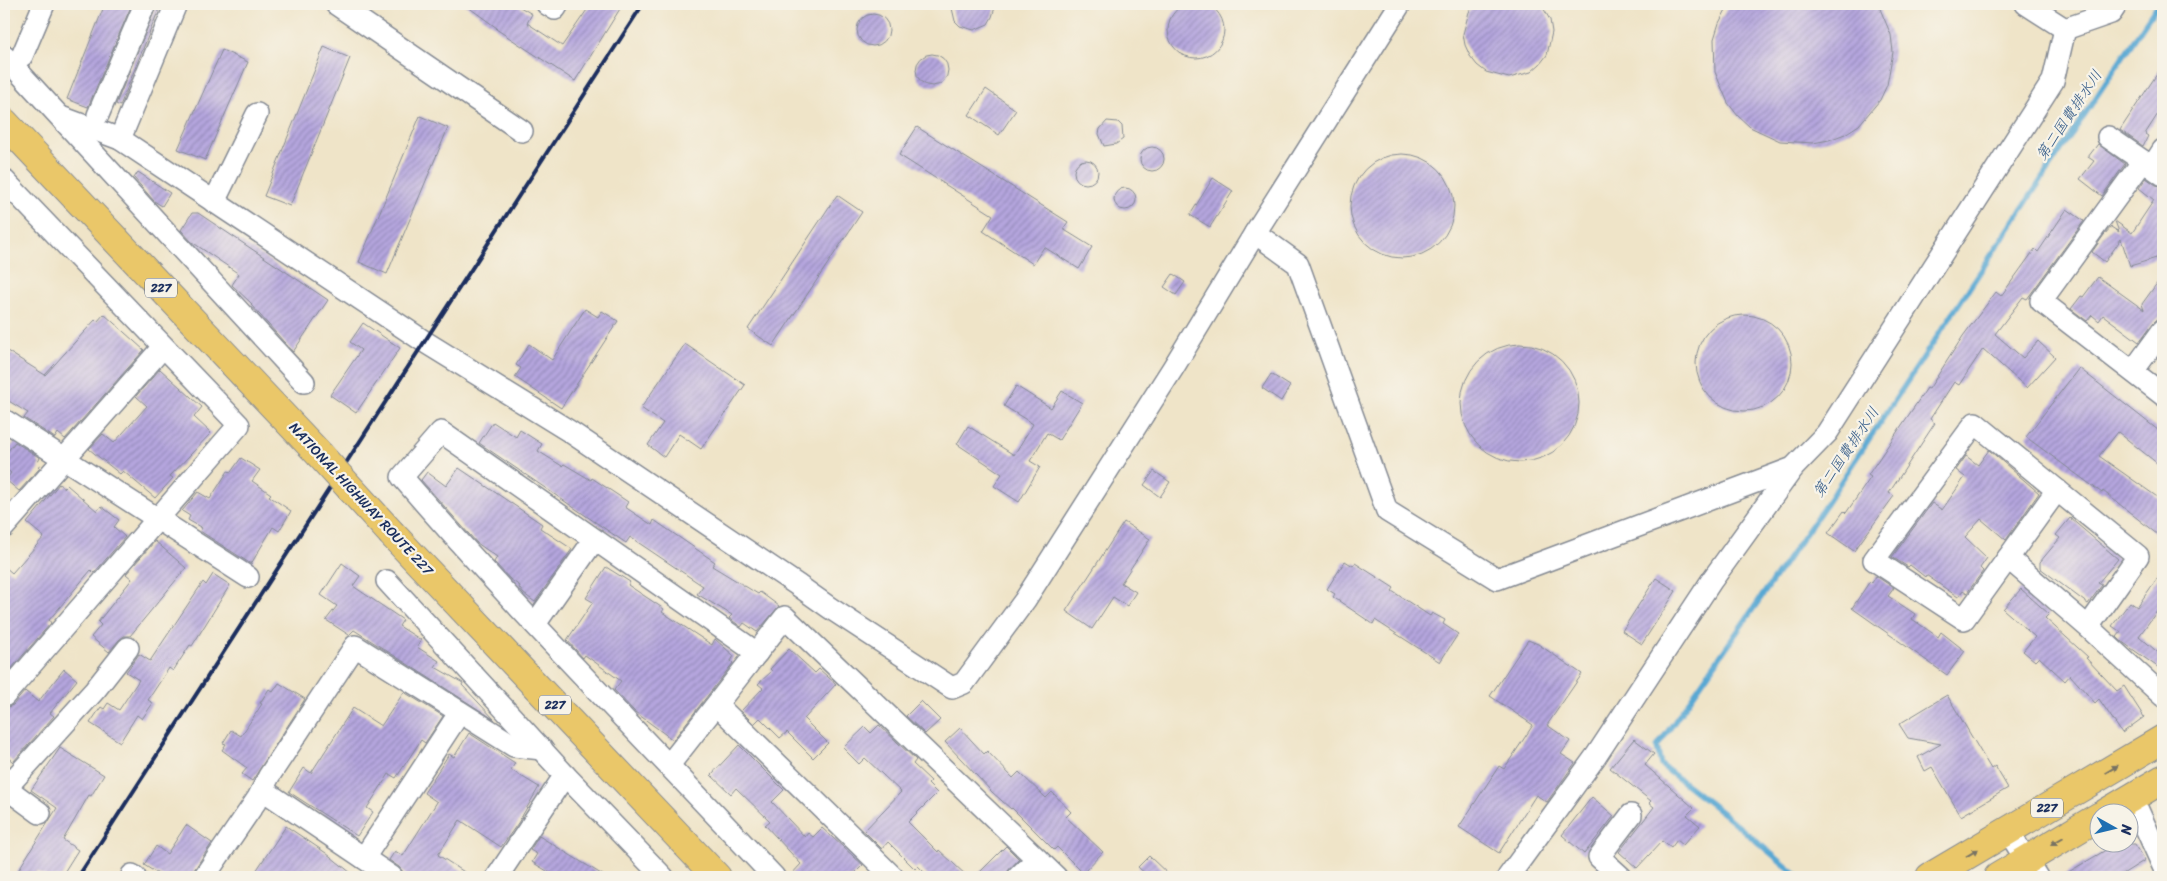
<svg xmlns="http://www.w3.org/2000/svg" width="2167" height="881" font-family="Sriracha,'Klee One',sans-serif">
<defs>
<pattern id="building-hatch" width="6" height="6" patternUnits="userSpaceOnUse" patternTransform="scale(1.25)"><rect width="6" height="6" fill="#b5a6de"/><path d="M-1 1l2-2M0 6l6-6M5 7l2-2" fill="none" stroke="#9288b7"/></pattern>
</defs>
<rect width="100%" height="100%" fill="#f7f3e8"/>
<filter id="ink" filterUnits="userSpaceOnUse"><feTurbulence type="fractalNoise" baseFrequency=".02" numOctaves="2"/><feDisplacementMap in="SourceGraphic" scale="10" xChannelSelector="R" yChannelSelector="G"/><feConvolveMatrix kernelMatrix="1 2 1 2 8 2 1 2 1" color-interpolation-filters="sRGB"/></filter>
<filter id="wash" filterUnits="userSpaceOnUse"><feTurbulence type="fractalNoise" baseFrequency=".0096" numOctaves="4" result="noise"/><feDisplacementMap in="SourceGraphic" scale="20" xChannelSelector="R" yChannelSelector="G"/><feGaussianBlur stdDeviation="1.12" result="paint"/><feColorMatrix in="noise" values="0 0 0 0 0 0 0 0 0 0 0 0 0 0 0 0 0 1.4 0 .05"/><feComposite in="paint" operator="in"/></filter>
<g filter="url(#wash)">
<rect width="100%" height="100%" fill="#efe4c8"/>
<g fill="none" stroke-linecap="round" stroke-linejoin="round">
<polyline stroke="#59a8d3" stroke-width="5.5" points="1799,877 1724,814 1661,765 1657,747 1824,507 2158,4"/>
</g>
<g id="blocks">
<g fill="url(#building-hatch)">
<circle cx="1196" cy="30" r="28"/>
<polygon points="105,4 132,4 88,107 67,99"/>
<polygon points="157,4 161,4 120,106 116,104"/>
<polygon points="464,4 515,4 532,14 527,23 562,46 591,4 623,4 575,81 496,29 497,28"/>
<polygon points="951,4 996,4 992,17 988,24 974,30 960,26 955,21"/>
<polygon points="1475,4 1541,4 1550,20 1552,32 1547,55 1540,64 1531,72 1509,78 1486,72 1477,65 1470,56 1465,45 1463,34 1469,12"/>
<polygon points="1729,4 1878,4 1891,35 1893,52 1887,85 1880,100 1859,125 1845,134 1829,140 1813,143 1780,141 1750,127 1738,116 1728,103 1715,72 1714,39 1719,23"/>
<circle cx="873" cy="30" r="16"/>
<polygon points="324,47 350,58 290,206 264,196"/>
<polygon points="222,50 248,62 205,160 178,149"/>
<circle cx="932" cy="70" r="16"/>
<polygon points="2163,65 2163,106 2145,134 2148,136 2143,146 2120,130"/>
<polygon points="986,89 1016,110 999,135 969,115"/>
<polygon points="420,116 448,128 387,274 359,262"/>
<polygon points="1107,121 1118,122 1122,126 1123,139 1116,144 1104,146 1099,134 1100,129"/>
<polygon points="917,127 1068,222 1063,229 1092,247 1079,269 1044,247 1033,264 983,231 993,215 899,155"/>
<polygon points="2098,144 2125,164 2102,196 2080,179 2094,161 2088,157"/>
<circle cx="1152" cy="159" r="12"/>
<circle cx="1402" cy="206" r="52"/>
<circle cx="1086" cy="172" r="12"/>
<polygon points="138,172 170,193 162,206 154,201 134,178"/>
<polygon points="1213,178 1233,191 1210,227 1190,215"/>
<polygon points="2146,178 2156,185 2163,187 2163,256 2130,266 2121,239 2105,262 2092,252 2104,235 2111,227 2119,232 2115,221 2132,233 2154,200 2139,188"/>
<circle cx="1125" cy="199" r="11"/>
<polygon points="837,195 862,212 773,346 748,329"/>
<polygon points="2067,209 2084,221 2027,299 2023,297 1995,334 2023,358 2038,341 2055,357 2027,388 1983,349 1959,385 1954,382 1930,419 1935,423 1889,493 1894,496 1854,551 1828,533 1844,511 1846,513 1871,477 1868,475 1927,388 1929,389 1963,336 1996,292 2001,296 2035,249 2038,252"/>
<polygon points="192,213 198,213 328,300 293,352 251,305 252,304 232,285 239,274 192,242 181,230"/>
<polygon points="1173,274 1185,282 1176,295 1164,287"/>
<polygon points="2163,275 2163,314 2153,323 2139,342 2103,315 2099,321 2092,315 2087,321 2071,309 2081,296 2083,297 2098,277 2144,310 2142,304"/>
<polygon points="585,309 598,317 602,311 618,321 561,408 515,377 521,368 516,365 529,344 552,360"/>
<polygon points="104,314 144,350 65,439 58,433 55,438 24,418 28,413 4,398 4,349 45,375 95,320 97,322"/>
<circle cx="1744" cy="363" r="48"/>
<polygon points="363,323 400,348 356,413 330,395 361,350 350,342"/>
<polygon points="685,344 745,385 701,449 679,434 664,457 648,445 663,423 641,408"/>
<circle cx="1520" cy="403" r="59"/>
<polygon points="2079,368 2163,434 2163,468 2118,432 2099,456 2163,501 2163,539 2103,491 2102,493 2026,437"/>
<polygon points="160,369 202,407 194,417 211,433 170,476 173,478 155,498 123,471 120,474 89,449 103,434 114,443 147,406 136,396"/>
<polygon points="1271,374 1290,386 1281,401 1262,388"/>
<polygon points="1016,386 1051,408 1062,391 1082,403 1059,440 1047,433 1030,461 1040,467 1019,502 994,486 1002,474 957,444 968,426 1014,455 1033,424 1004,406"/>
<polygon points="493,422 516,437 520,430 542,444 538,451 562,466 564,464 591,480 592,478 628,502 625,507 652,525 654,520 715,562 712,566 758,594 760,592 779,606 757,632 744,623 741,627 729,618 732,615 697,594 703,586 630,537 626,543 479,443"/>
<polygon points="15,442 40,458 38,462 40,464 38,467 40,468 19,491 6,480 11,473 4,467 4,456"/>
<polygon points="1989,450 2039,493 2006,540 1981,519 1965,537 1987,558 1980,568 1983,571 1967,593 1963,590 1958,597 1926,575 1925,577 1910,565 1908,567 1892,557 1932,503 1942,510 1965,477 1956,470 1966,456 1978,465"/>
<polygon points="241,458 260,470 252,481 271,494 269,496 291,511 279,531 273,527 251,564 200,531 202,528 188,520 190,516 182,511 198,492 210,499 228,471 231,472"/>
<polygon points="459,468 542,524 540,528 572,549 535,602 524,594 519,588 520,586 511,580 494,562 497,557 477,543 421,480 427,472 446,486"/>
<polygon points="1154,471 1170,482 1160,497 1144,485"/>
<polygon points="59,484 64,488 67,485 97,511 101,506 119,520 114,527 125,537 94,573 91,570 49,620 51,623 4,677 4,566 12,573 44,537 27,523"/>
<polygon points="2070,518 2118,559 2098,583 2102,585 2088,604 2040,568 2040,562 2060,538 2056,535"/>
<polygon points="1124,522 1150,539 1121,583 1136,592 1127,606 1113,597 1092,629 1066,611"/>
<polygon points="155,541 186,568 130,636 124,636 119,640 109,652 91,637 101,625 98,622 132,579 126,574"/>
<polygon points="1345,561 1353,566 1355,563 1394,588 1392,591 1430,616 1432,613 1445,620 1443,624 1458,634 1440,662 1375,620 1373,624 1333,597 1335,594 1327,589"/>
<polygon points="342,563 360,576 353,586 403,620 399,626 421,640 417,647 439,661 435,667 463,683 462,685 495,720 354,630 349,635 326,620 337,606 321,595"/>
<polygon points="606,567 630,582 628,585 664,609 662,612 712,645 715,639 734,656 731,661 733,663 673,740 635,712 614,690 621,681 585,655 583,658 567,640 593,602 586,598"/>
<polygon points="2163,570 2163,603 2139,636 2163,657 2163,663 2159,668 2121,641 2117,637 2121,632 2112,626 2130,602 2137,607"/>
<polygon points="213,574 230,585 192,646 190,645 173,671 169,668 148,700 153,703 142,719 137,715 120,742 90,723 101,707 104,709 108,703 119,710 139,680 126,672 129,668 139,654 150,661 203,582 206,585"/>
<polygon points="1876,576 1894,588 1888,596 1915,614 1912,619 1938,637 1941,632 1965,651 1947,675 1852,608 1870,581 1872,583"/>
<polygon points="1656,578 1676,591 1642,644 1622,631"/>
<polygon points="2021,589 2049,614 2045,618 2088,657 2086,658 2117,691 2124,686 2144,717 2122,733 2099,699 2095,703 2070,675 2065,681 2039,657 2035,661 2023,651 2035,637 2003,609"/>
<polygon points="1528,640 1538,644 1582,674 1547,725 1570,741 1561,754 1575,763 1547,802 1536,795 1499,853 1459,827 1499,766 1504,769 1533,725 1490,696"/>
<polygon points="789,649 815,673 819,669 836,684 804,719 828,743 813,758 787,732 780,738 760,718 754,724 741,711 763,688 758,684 772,671 770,669"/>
<polygon points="64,669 77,680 50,713 54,716 13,762 4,754 4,708 13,705 25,691 38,702"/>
<polygon points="279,683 305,699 252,781 242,774 247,768 222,750 226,744 223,743 231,730 241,736 262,704 260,703 269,689 273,692"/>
<polygon points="404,692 443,716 425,743 421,740 396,778 389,774 367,808 373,812 357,836 289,792 304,768 311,773 353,708 381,726"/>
<polygon points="1947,695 1991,769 1995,766 2008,788 1961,816 1932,767 1925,771 1918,757 1941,744 1908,738 1899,724"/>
<polygon points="921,701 940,720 925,734 906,716"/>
<polygon points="879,725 916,760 913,764 931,781 928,784 937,793 908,822 938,852 939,850 968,877 929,877 918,866 915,869 888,842 882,849 864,831 901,792 865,758 859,764 843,748 865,727 871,733"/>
<polygon points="960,728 984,754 987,751 1013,778 1019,772 1046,798 1052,792 1071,812 1066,817 1103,852 1083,873 1057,847 1054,850 1012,808 1011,809 992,792 945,742"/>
<polygon points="469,733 515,763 511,770 539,787 518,823 501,847 460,820 438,855 472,877 407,877 399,867 389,860 395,851 403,856 437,802 424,793 449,754 454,757"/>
<polygon points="1634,739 1654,754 1645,765 1694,808 1687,815 1700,826 1683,845 1677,840 1671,848 1662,841 1637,868 1619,852 1654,807 1649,803 1651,801 1610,768"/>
<polygon points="739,745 784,790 772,802 805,837 808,833 813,837 822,828 863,865 851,877 789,877 801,864 765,825 770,821 736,788 731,794 711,775"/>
<polygon points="60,748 104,775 91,796 89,795 63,840 78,850 61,877 47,877 37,871 33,877 14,877 57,808 31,790"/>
<polygon points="1592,797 1614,816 1584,854 1562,835"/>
<polygon points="186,825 212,843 194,870 192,877 163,877 144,865 156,846 167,854"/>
<polygon points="286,826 326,853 356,877 252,877"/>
<polygon points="539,836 606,877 557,877 532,862 537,854 530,850"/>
<polygon points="2116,844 2135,844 2145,860 2118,877 2060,877"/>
<polygon points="1006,846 1019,859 1003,877 975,877"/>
<polygon points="1149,856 1171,877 1149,877 1138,867"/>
</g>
</g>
</g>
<g filter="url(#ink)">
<use href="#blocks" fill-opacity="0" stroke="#858a93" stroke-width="1"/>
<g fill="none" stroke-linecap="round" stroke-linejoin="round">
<g stroke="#858a93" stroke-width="24">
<g id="street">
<polyline points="336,4 522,131"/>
<polyline points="547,4 555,9 558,4"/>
<polyline points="2026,4 2065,29"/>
<polyline points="2065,29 2111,13 2117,4"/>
<polyline points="4,56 304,382"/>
<polyline points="22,56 44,4"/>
<polyline points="98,115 145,4"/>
<polyline points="61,117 120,139 425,342 569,431 799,586 830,608 952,688 964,683 1025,600 1173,368 1255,233 1400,4"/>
<polyline points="2108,137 2143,161"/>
<polyline points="120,139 176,4"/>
<polyline points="2152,167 2163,150"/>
<polyline points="2163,175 2143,161 2041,301 2163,395"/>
<polyline points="4,180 239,425 4,696"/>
<polyline points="214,202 257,114"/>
<polyline points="1255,233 1298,264 1387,511 1497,579 1793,468 1827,433 2053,81 2065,29"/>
<polyline points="2133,371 2163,330"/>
<polyline points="4,420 248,577"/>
<polyline points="4,527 163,347"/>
<polyline points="2008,558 1964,619 1874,560 1975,423 2057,490"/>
<polyline points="387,581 565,775 663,877"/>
<polyline points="535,624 594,540"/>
<polyline points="2088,627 2138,556 2057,490 2008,558 2088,627 2163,696"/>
<path d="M757 653 441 432 402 477C521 615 650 744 774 877"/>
<polyline points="717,705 893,877"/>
<polyline points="669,765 785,617 1056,877"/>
<polyline points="4,788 6,788 95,690 128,648"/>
<polyline points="6,788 40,813"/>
<polyline points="263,790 392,877"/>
<polyline points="2132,797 2163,866"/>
<polyline points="2008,831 2037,877"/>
<polyline points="364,858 460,712"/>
<polyline points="132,875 135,877"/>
<polyline points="204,877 258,798 269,776 355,646 514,746 542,749"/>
<polyline points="497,877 565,775"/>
<polyline points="1018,877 1037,859"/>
<polyline points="1508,877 1596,756 1712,580 1793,468"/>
<polyline points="1621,877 1599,857 1631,815"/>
</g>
</g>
<g stroke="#858a93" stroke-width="30">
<g id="highway">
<polyline points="4,122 319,454"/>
<polyline points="392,534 717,877"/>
<polyline points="2104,814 2163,779"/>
<polyline points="1930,877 2163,739"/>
<polyline points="1998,877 2100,816"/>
</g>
</g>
<use href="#street" stroke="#fff" stroke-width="21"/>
<use href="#highway" stroke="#eac769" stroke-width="28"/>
<polyline stroke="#1b2f5e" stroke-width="4" points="78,877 643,4"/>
<g stroke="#858a93" stroke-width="30" stroke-linecap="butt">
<polyline id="highway-bridge" points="319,454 392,534"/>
</g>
<use href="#highway-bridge" stroke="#eac769" stroke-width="28"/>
</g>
<defs><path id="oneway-solid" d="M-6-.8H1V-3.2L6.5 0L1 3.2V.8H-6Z" transform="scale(1.25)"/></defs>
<g fill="#787363">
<use href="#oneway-solid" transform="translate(2112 769) rotate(-31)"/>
<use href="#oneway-solid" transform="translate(2057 841) rotate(150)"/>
<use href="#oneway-solid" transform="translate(1972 853) rotate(-31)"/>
</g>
</g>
<g text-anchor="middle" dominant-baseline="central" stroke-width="4.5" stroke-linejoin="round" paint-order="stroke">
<g fill="#f7f3e8" stroke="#5d6a87" stroke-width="1">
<rect x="145" y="278.5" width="32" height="19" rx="4"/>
<rect x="539" y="695.5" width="32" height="19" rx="4"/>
<rect x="2031" y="798.5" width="32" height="19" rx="4"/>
</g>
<g font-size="12" font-weight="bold" fill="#1b2f5e">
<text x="161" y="288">227</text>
<text x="555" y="705">227</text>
<text x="2047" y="808">227</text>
</g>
<g font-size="14" fill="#1b2f5e" stroke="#f7f3e8">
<text transform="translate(361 499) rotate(47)">NATIONAL HIGHWAY ROUTE 227</text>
</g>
<g font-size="15" font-style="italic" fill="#315987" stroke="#f7f3e8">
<text transform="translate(2069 115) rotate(-56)">第二国費排水川</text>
<text transform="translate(1846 452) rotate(-56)">第二国費排水川</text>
</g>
</g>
<rect width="2167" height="881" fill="none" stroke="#f7f3e8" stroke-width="20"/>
<g transform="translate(2114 828) rotate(98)"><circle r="24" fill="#f7f3e8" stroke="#9fa5b1"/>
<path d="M0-4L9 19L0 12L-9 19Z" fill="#1f6fb2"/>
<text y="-8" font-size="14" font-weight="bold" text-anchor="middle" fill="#1b2f5e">N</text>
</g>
</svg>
